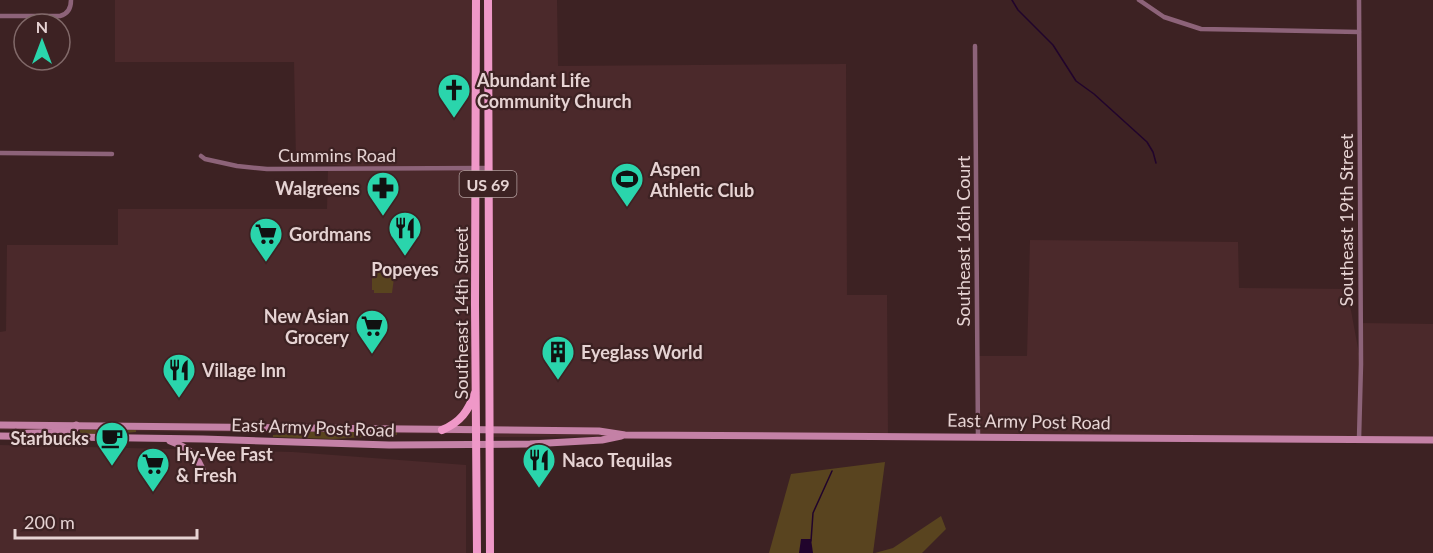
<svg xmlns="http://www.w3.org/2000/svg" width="1433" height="553" font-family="Lato,sans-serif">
<rect width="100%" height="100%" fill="#3d2223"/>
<g fill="#4b292b">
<polygon points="115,0 476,0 473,434 0,430 0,332 6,331 7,245 118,245 118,209 327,209 328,169 354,167 296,161 294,62 115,62"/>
<polygon points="488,0 557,0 558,66 846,64 847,295 887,295 888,435 489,437"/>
<polygon points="1030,240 1238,242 1239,288 1347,289 1360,359 1360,323 1433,324 1433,440 978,436 977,356 1027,356"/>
<polygon points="0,445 293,452 466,465 466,553 0,553"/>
</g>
<g fill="#59441f">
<polygon points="377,271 392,271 392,277 394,278 392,293 374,293 374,290 372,290 372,277 374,276 374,272"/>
<polygon points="80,430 136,430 136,432 104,435 80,434"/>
<polygon points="307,432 397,432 397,435 333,439 273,437 273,435"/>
<polygon points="885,462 873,553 769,553 791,474"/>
<polygon points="941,516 946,529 922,553 875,553 893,548"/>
</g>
<polygon fill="#21042c" points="801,539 811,539 813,553 799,553"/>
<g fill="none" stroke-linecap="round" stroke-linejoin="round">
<g stroke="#21042c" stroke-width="1.5">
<polyline points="1012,0 1018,10 1053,45 1076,81 1094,94 1147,142 1153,152 1156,163"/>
<polyline points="811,541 813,513 832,471"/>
</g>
<g stroke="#8d6379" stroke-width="4.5">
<polyline points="1139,0 1164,17 1201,29 1359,32"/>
<path d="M0 16H60C68 14 71 8 71 0"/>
<polyline points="975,46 978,436"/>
<polyline points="0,153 112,154"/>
<polyline points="201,156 205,159 237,166 267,169 488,168"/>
<polyline points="1359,439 1361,364 1359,0"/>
</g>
<g stroke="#c481a6" stroke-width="7">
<polyline points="0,425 599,431 625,435 1433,440"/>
<path d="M17 435C36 430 56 436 75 429L76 425"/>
<polyline points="0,436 203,439 389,445 530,444 602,440 621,436"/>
<path d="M170 441C189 448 198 455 204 475"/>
</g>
<g stroke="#ef98c8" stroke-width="8">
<polyline points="476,0 475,305 477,553"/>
<polyline points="488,0 490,553"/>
<path d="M442 430C461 422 468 411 475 393"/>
</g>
</g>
<defs>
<g id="church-pin" transform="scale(1.725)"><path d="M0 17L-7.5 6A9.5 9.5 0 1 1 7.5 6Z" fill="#2ad5ac" stroke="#3d2223"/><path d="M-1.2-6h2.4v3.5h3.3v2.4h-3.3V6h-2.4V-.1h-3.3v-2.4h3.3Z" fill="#111"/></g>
<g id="stadium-pin" transform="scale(1.725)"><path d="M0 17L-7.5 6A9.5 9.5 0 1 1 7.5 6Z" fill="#2ad5ac" stroke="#3d2223"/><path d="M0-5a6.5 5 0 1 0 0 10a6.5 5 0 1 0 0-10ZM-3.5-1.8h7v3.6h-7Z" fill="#111"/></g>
<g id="pharmacy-pin" transform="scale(1.725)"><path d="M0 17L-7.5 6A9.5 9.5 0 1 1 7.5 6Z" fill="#2ad5ac" stroke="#3d2223"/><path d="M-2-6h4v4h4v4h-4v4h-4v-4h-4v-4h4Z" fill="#111"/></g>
<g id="restaurant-pin" transform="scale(1.725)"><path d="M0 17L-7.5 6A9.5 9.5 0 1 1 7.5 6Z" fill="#2ad5ac" stroke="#3d2223"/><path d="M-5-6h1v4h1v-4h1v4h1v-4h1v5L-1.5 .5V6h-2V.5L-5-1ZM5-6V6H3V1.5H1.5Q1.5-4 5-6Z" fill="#111"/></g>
<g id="supermarket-pin" transform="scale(1.725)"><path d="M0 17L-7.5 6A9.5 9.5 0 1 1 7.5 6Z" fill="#2ad5ac" stroke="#3d2223"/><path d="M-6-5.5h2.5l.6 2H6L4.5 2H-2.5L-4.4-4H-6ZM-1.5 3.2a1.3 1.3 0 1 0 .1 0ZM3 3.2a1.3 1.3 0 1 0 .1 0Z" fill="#111"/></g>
<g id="building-pin" transform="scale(1.725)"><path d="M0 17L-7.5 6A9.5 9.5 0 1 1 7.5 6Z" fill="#2ad5ac" stroke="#3d2223"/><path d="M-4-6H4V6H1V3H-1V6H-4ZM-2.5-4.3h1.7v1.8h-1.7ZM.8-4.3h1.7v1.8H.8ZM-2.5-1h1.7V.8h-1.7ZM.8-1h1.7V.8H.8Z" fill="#111"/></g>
<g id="cafe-pin" transform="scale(1.725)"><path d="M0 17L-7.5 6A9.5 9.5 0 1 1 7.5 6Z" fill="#2ad5ac" stroke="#3d2223"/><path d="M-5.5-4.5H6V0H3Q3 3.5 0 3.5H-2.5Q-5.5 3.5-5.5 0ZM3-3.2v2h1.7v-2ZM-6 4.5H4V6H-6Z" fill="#111"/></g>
</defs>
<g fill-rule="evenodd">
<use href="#church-pin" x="454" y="90"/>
<use href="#stadium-pin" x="627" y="179"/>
<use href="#pharmacy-pin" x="383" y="188"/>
<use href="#restaurant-pin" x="405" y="228"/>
<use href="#supermarket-pin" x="266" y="234"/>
<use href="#supermarket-pin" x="372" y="326"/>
<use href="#building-pin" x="558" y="352"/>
<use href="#restaurant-pin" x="179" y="370"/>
<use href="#cafe-pin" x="112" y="438"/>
<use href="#restaurant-pin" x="539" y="460"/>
<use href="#supermarket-pin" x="153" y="464"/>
</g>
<g text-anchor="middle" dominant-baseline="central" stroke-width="4.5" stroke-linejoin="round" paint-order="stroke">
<rect fill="#3d2223" stroke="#b39e9e" stroke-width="1.5" x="459.5" y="171" width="57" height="26" rx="4.5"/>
<g font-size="16" font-weight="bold" fill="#e6d3d3">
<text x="488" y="184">US 69</text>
</g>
<g font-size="18" font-weight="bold" fill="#e6d3d3" stroke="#3d2223" text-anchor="start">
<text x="477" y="80">Abundant Life<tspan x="477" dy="21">Community Church</tspan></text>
<text x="650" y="169">Aspen<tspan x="650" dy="21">Athletic Club</tspan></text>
<text x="360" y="188" text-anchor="end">Walgreens</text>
<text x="289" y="234">Gordmans</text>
<text x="405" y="269" text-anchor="middle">Popeyes</text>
<text x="349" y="316" text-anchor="end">New Asian<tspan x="349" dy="21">Grocery</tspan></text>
<text x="581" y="352">Eyeglass World</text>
<text x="202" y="370">Village Inn</text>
<text x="89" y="438" text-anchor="end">Starbucks</text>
<text x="176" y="454">Hy-Vee Fast<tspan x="176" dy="21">&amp; Fresh</tspan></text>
<text x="562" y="460">Naco Tequilas</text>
</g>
<g font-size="18" fill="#e6d3d3" stroke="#3d2223">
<text x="337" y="155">Cummins Road</text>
<text transform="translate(1346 220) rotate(-90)">Southeast 19th Street</text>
<text transform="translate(963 241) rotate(-90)">Southeast 16th Court</text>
<text transform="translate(461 313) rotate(-90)">Southeast 14th Street</text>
<text transform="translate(1029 421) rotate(1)">East Army Post Road</text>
<text transform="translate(313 427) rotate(2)">East Army Post Road</text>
</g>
</g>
<g transform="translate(42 42)"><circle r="28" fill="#3d2223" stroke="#816969" stroke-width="1.5"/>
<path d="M0-4.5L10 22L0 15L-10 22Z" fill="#2ad5ac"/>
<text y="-9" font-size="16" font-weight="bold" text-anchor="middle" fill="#e6d3d3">N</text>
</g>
<path d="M15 529v9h182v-9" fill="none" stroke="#e6d3d3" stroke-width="3"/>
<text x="24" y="529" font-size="18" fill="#e6d3d3" stroke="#3d2223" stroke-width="4.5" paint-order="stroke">200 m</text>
</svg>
